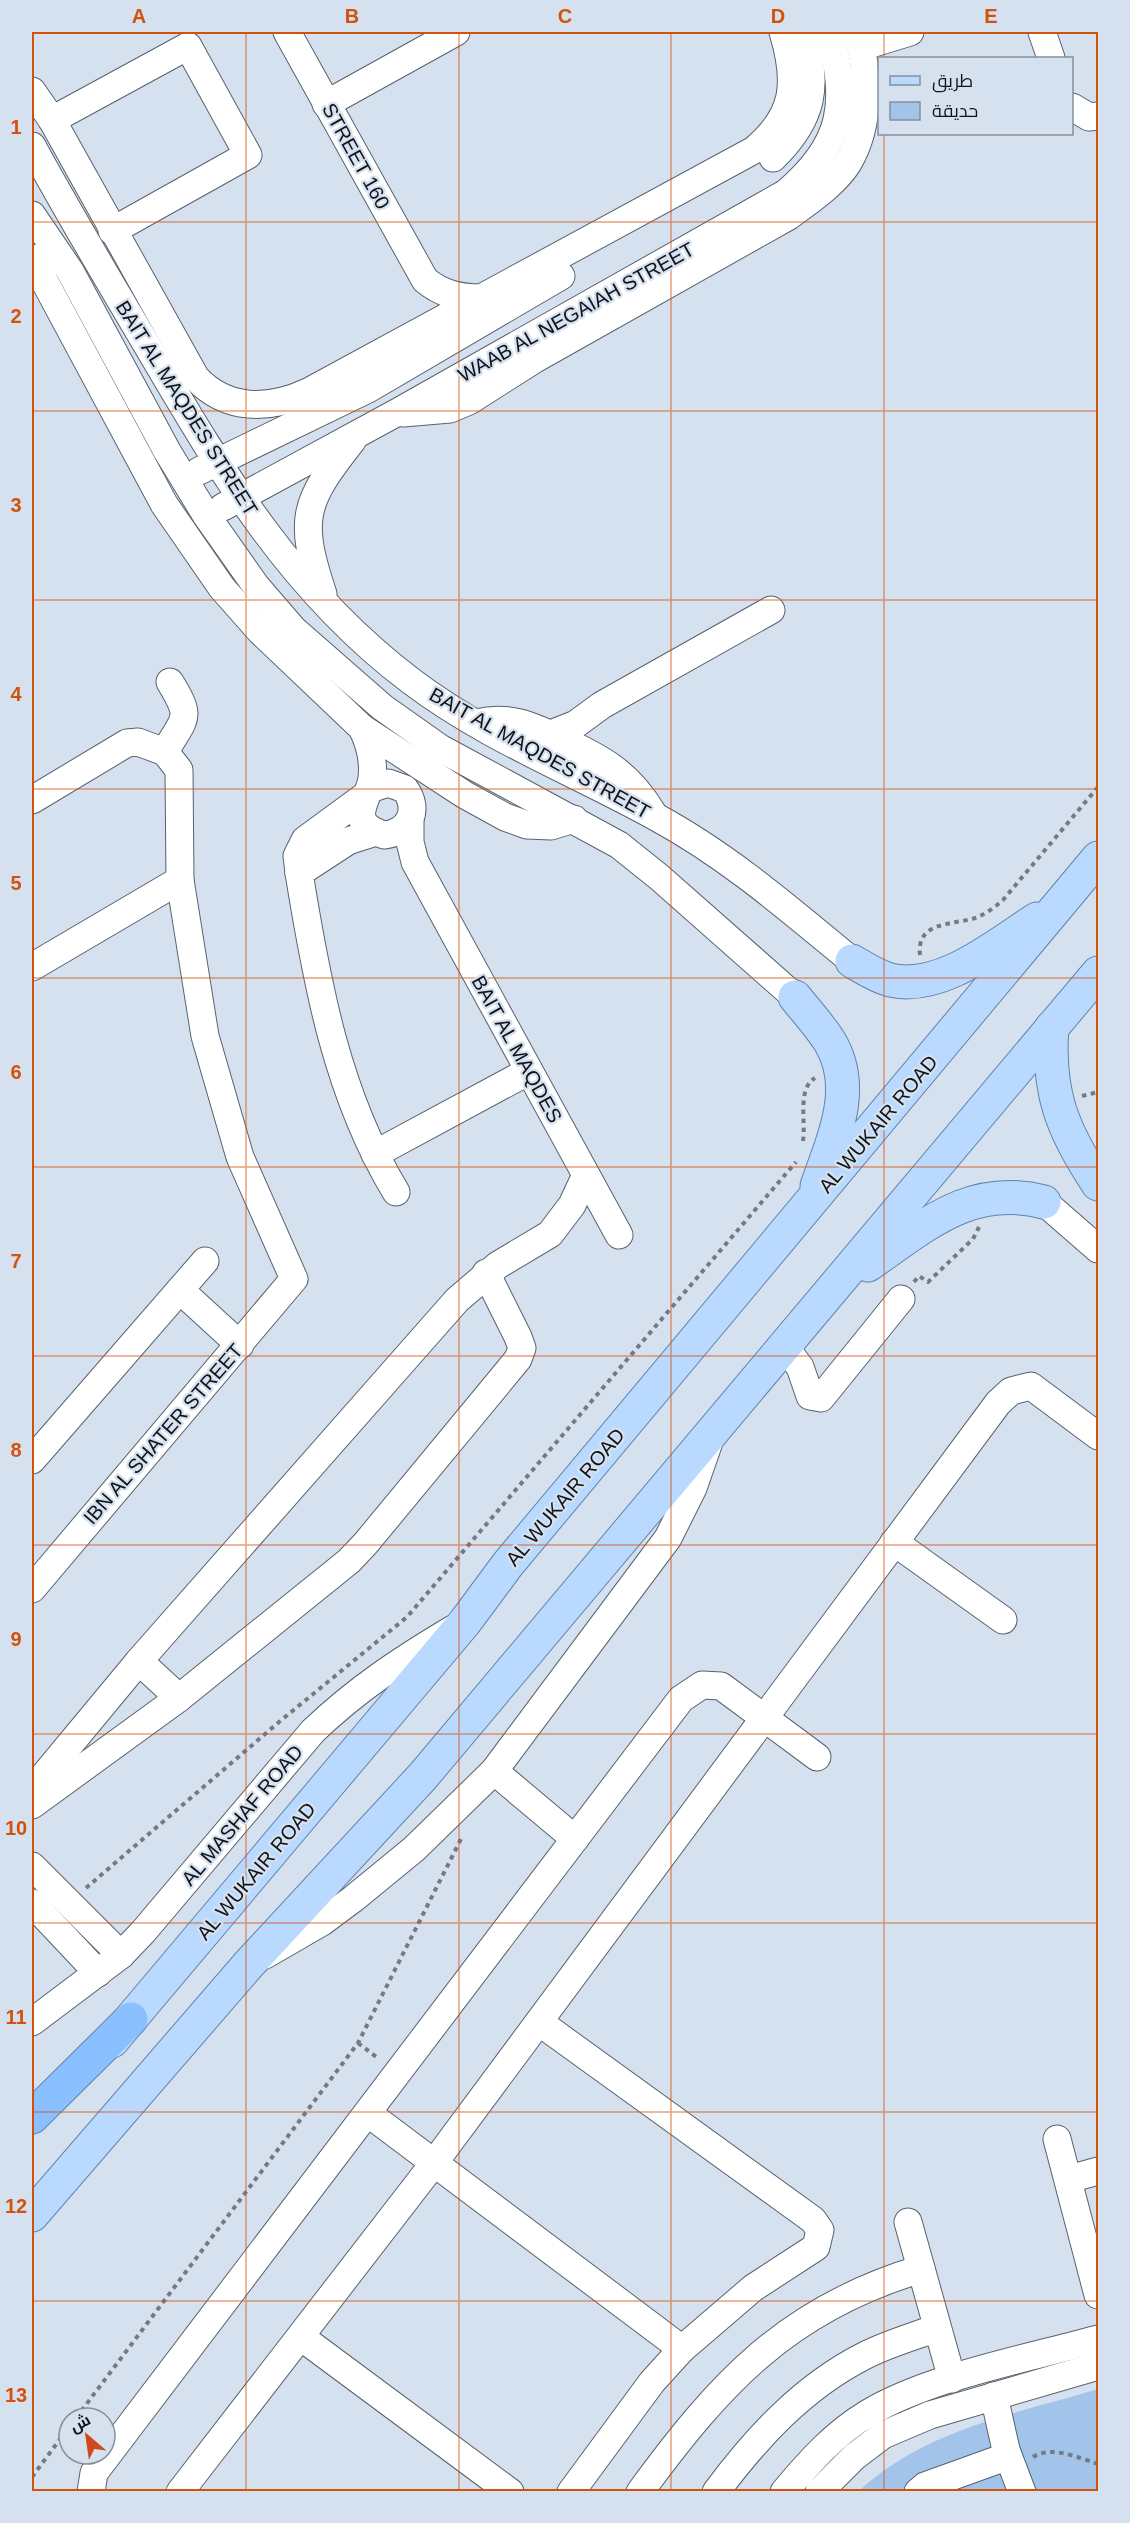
<svg xmlns="http://www.w3.org/2000/svg" width="1130" height="2523" font-family="Arial,Cairo,sans-serif">
<rect width="100%" height="100%" fill="#d6e1ef"/>
<path fill="#a2c3ea" d="M1098 2389V2491L858 2492C923 2430 1015 2414 1098 2389Z"/>
<g fill="none" stroke-linecap="round" stroke-linejoin="round">
<g stroke="#57626d" stroke-width="29">
<g id="minor">
<path d="M287 32 425 280C442 294 459 298 481 298"/>
<polyline points="1042,32 1051,58"/>
<polyline points="861,47 910,32"/>
<path d="M32 91 52 120 196 378C227 411 269 410 308 392L754 150C796 115 798 82 783 32"/>
<polyline points="326,104 456,32"/>
<polyline points="1072,107 1089,117 1098,116"/>
<polyline points="52,120 188,46 248,155 112,231"/>
<path d="M32 146C70 216 111 284 151 352 225 478 293 592 411 681 486 738 575 772 656 817 728 856 789 909 852 961"/>
<path d="M773 158C814 118 818 86 804 32"/>
<polyline points="32,215 70,271 167,451 206,515 256,586 294,630 382,707 440,748 619,845 659,877 795,997"/>
<polyline points="32,258 164,504 222,588 260,631 362,728 465,795 505,817 527,825 551,826 574,819"/>
<path d="M403 413 450 409 469 401 535 359 789 216C809 201 835 184 848 163 871 125 869 72 857 32"/>
<polyline points="199,471 368,389 561,276"/>
<path d="M223 507 396 413 786 193C845 143 848 103 830 32"/>
<path d="M323 594C298 519 303 503 352 441"/>
<path d="M476 723C509 715 531 725 560 739 601 758 628 772 652 812"/>
<path d="M362 728C370 744 374 760 372 778 369 801 344 822 384 835 410 832 420 810 405 789L388 783 370 789"/>
<polyline points="551,734 576,724 602,705 771,610"/>
<path d="M165 752C185 716 193 720 170 682"/>
<path d="M365 796 305 840 297 856 299 873C317 984 337 1095 396 1192"/>
<polyline points="32,800 127,743 138,742 165,752 179,770 180,880 205,1036 240,1157 294,1279 32,1589"/>
<polyline points="410,821 410,842 415,862 619,1235"/>
<polyline points="299,873 348,841 376,832"/>
<polyline points="32,967 180,880"/>
<polyline points="375,1154 529,1071"/>
<polyline points="1044,1202 1098,1249"/>
<polyline points="180,1290 240,1345"/>
<polyline points="784,1346 800,1367 810,1396 821,1398 901,1299"/>
<polyline points="32,1460 205,1261"/>
<polyline points="894,1542 1003,1620"/>
<polyline points="139,1661 179,1698"/>
<polyline points="494,1771 575,1839"/>
<polyline points="32,1790 139,1661 457,1300 498,1265 550,1234 572,1205 586,1175"/>
<polyline points="32,1805 179,1698 349,1561 366,1543 518,1359 522,1348 518,1337 486,1273"/>
<polyline points="32,1866 121,1955"/>
<polyline points="32,1903 98,1973"/>
<polyline points="265,1955 322,1922 353,1899 414,1849 494,1771 668,1538 693,1488 709,1442"/>
<path d="M32 2022 121 1955 143 1932 313 1731C357 1689 401 1660 453 1629"/>
<polyline points="539,2022 813,2220 820,2230 816,2247 753,2288 682,2349 652,2382 571,2492"/>
<polyline points="369,2114 682,2349"/>
<polyline points="1057,2139 1098,2295"/>
<polyline points="1069,2179 1098,2171"/>
<polyline points="908,2222 952,2379"/>
<polyline points="301,2337 510,2492"/>
<polyline points="1006,2450 1022,2492"/>
<polyline points="91,2492 94,2473 681,1699 702,1685 721,1686 817,1757"/>
<polyline points="180,2492 434,2163 998,1403 1011,1391 1031,1386 1098,1436"/>
<path d="M640 2492C720 2383 787 2309 921 2269"/>
<path d="M716 2492C756 2438 803 2387 864 2356 887 2344 912 2337 937 2328"/>
<path d="M784 2492C809 2462 834 2434 867 2414 928 2377 1029 2358 1098 2339"/>
<polyline points="819,2492 854,2457 883,2435 930,2415 1098,2366"/>
<polyline points="918,2492 925,2486 1000,2459 1006,2450 994,2396"/>
</g>
</g>
<g stroke="#5f84ae" stroke-width="35">
<g id="major">
<path d="M852 961C864 968 876 976 890 980 941 992 996 945 1037 919"/>
<path d="M795 997C807 1012 820 1026 830 1042 858 1089 833 1139 817 1186"/>
<path d="M1052 1027C1047 1092 1062 1130 1098 1184"/>
<path d="M868 1265C925 1226 970 1183 1044 1202"/>
<polyline points="112,2041 465,1622 508,1564 1098,858"/>
<polyline points="32,2215 248,1965 423,1776 1098,973"/>
</g>
</g>
<g stroke="#5f84ae" stroke-width="35">
<polyline id="highway" points="32,2117 131,2019"/>
</g>
<g stroke="#727a83" stroke-width="4" stroke-dasharray="4.5 4.5" stroke-linecap="butt">
<path d="M920 955C916 921 953 925 975 918 986 914 995 907 1003 900L1098 787"/>
<polyline points="1082,1096 1098,1092"/>
<path d="M803 1141C806 1122 797 1088 815 1078"/>
<polyline points="914,1282 919,1276 928,1282 973,1239 979,1227"/>
<polyline points="86,1888 279,1722 407,1617 796,1162"/>
<polyline points="358,2043 379,2059"/>
<polyline points="76,2418 358,2043 462,1837"/>
<path d="M1033 2457C1052 2445 1079 2458 1098 2464"/>
<polyline points="32,2477 69,2427"/>
</g>
<use href="#minor" stroke="#fff" stroke-width="27"/>
<use href="#major" stroke="#b9d9ff" stroke-width="33"/>
<use href="#highway" stroke="#8ac0ff" stroke-width="33"/>
</g>
<path fill="none" stroke="#d2520d" stroke-width="1.5" stroke-opacity="0.55" d="M246 32V2492M459 32V2492M671 32V2492M884 32V58M884 134V2492M32 222H1098M32 411H1098M32 600H1098M32 789H1098M32 978H1098M32 1167H1098M32 1356H1098M32 1545H1098M32 1734H1098M32 1923H1098M32 2112H1098M32 2301H1098"/>
<g text-anchor="middle" dominant-baseline="central" stroke-width="4.5" stroke-linejoin="round" paint-order="stroke">
<g font-size="20" fill="#101419" stroke="#d6e1ef">
<text transform="translate(356 156) rotate(61)">STREET 160</text>
<text transform="translate(576 312) rotate(-29)">WAAB AL NEGAIAH STREET</text>
<text transform="translate(187 408) rotate(58)">BAIT AL MAQDES STREET</text>
<text transform="translate(540 753) rotate(29)">BAIT AL MAQDES STREET</text>
<text transform="translate(517 1049) rotate(61)">BAIT AL MAQDES</text>
<text transform="translate(878 1124) rotate(-50)">AL WUKAIR ROAD</text>
<text transform="translate(163 1434) rotate(-49)">IBN AL SHATER STREET</text>
<text transform="translate(565 1497) rotate(-50)">AL WUKAIR ROAD</text>
<text transform="translate(242 1815) rotate(-50)">AL MASHAF ROAD</text>
<text transform="translate(256 1871) rotate(-50)">AL WUKAIR ROAD</text>
</g>
</g>
<rect width="1130" height="2523" fill="none" stroke="#d6e1ef" stroke-width="66"/>
<rect x="878" y="57" width="195" height="78" fill="#d6e1ef" stroke="#878f99" stroke-width="1.5"/>
<rect x="890" y="76" width="30" height="9" fill="#b9d9ff" stroke="#878f99" stroke-width="1.5"/>
<text x="932" y="87" font-size="18" fill="#101419">طريق</text>
<rect x="890" y="102" width="30" height="18" fill="#a2c3ea" stroke="#878f99" stroke-width="1.5"/>
<text x="932" y="117" font-size="18" fill="#101419">حديقة</text>
<g transform="translate(87 2436) rotate(331)"><circle r="28" fill="#d6e1ef" stroke="#878f99" stroke-width="1.5"/>
<path d="M0-4.5L10 22L0 15L-10 22Z" fill="#d0481b"/>
<text y="-9" font-size="16" font-weight="bold" text-anchor="middle" fill="#101419">ش</text>
</g>
<rect x="33" y="33" width="1064" height="2457" fill="none" stroke="#d2520d" stroke-width="2"/>
<g font-size="20" text-anchor="middle" font-weight="bold" fill="#d2520d">
<text x="139" y="23">A</text>
<text x="352" y="23">B</text>
<text x="565" y="23">C</text>
<text x="778" y="23">D</text>
<text x="991" y="23">E</text>
<text x="16" y="134">1</text>
<text x="16" y="323">2</text>
<text x="16" y="512">3</text>
<text x="16" y="701">4</text>
<text x="16" y="890">5</text>
<text x="16" y="1079">6</text>
<text x="16" y="1268">7</text>
<text x="16" y="1457">8</text>
<text x="16" y="1646">9</text>
<text x="16" y="1835">10</text>
<text x="16" y="2024">11</text>
<text x="16" y="2213">12</text>
<text x="16" y="2402">13</text>
</g>
</svg>
